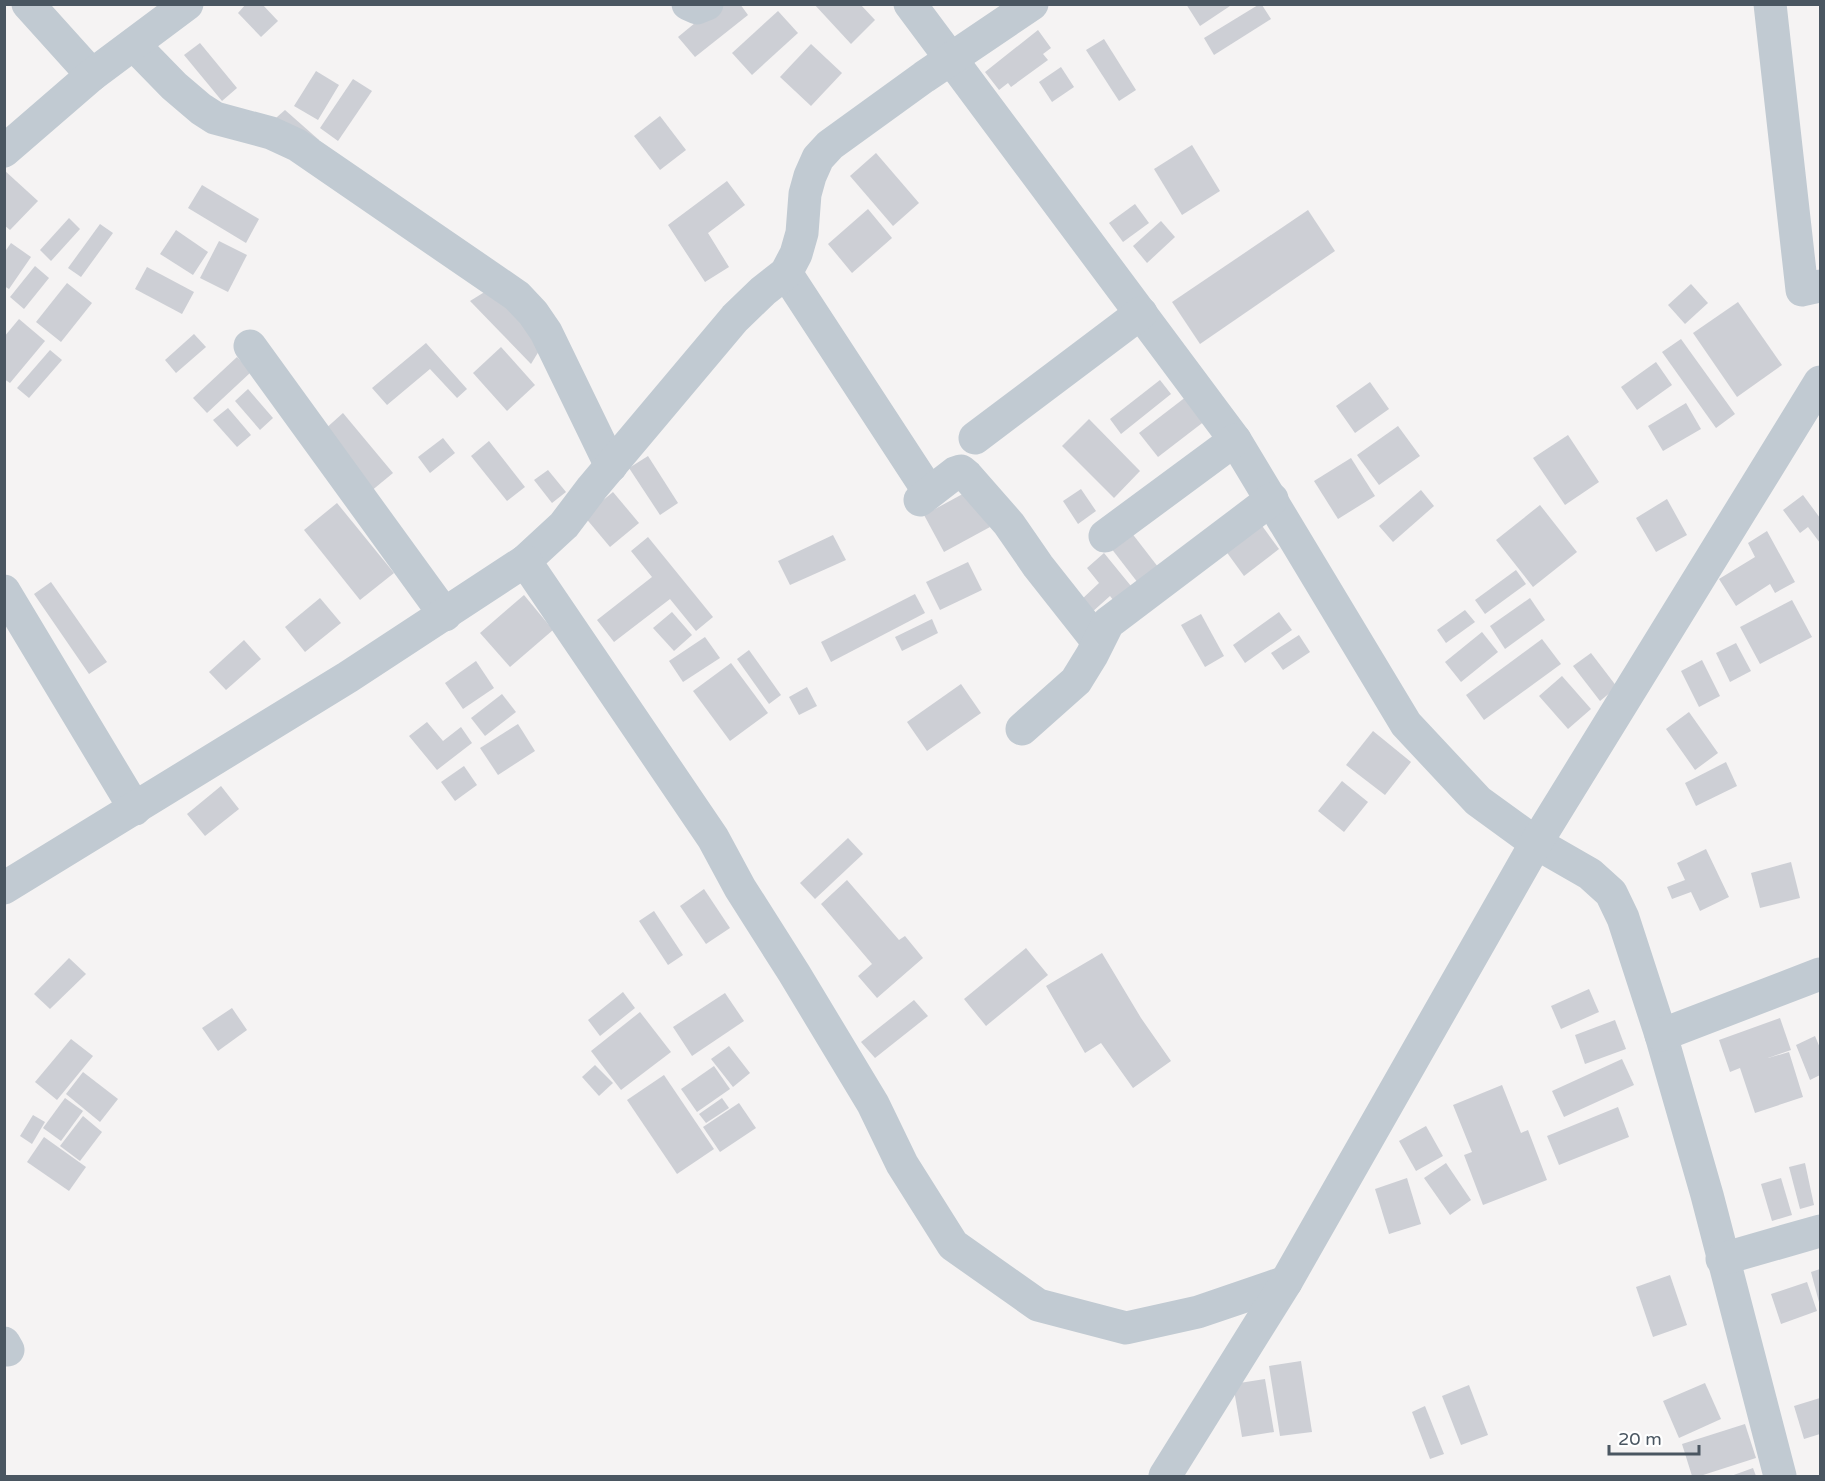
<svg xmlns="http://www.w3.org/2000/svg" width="1825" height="1481" font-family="'Varela Round',sans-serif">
<rect width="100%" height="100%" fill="#f5f3f3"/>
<g fill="#cdcfd5">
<polygon points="246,4 262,4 278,21 261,37 238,13"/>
<polygon points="718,4 740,4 748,15 695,57 678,37"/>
<polygon points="814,4 860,4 875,20 851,44"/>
<polygon points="1186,4 1233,4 1200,26"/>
<polygon points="1258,5 1262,5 1271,19 1214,55 1204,38"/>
<polygon points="778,11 798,33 752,75 732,53"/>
<polygon points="1038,30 1051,48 1043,54 1048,60 1011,87 1008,83 999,90 985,72"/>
<polygon points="1104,39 1136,90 1119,101 1086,50"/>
<polygon points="200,43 237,88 222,101 184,55"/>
<polygon points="811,44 842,73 811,106 780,77"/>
<polygon points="1061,67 1074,87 1052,102 1039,82"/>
<polygon points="316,71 339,85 318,120 294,106"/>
<polygon points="353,79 372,91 338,141 320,128"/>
<polygon points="285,110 319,140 311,151 268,125"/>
<polygon points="660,116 686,150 660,170 634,136"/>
<polygon points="1192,145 1220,191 1182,215 1154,169"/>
<polygon points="876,153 919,203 893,226 850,176"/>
<polygon points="4,170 38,201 10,230 4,225"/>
<polygon points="727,181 745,205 708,233 729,267 705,282 668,225"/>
<polygon points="202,185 259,219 246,243 188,208"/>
<polygon points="1135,204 1149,223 1123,242 1109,223"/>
<polygon points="868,209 892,238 852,273 828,244"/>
<polygon points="1308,210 1335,251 1200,344 1172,302"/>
<polygon points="69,218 80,229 51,261 40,250"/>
<polygon points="1161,221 1175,237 1147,263 1133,246"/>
<polygon points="100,224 113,233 81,277 68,268"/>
<polygon points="176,230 208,252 193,275 160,254"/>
<polygon points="219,241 247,255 228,292 200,278"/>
<polygon points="11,243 31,257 9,289 4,286 4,253"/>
<polygon points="35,266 49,278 24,309 10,297"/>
<polygon points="147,267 194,292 182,314 135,289"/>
<polygon points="67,283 92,303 61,342 36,322"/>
<polygon points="1691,284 1708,303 1685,324 1668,305"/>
<polygon points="491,288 542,346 531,364 470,301"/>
<polygon points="1738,302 1782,365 1737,397 1693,333"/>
<polygon points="19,319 45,341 10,383 4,379 4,337"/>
<polygon points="194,334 206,347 176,373 165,360"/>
<polygon points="1681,339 1735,414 1716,428 1662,352"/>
<polygon points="426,343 467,389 457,398 430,369 387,405 372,388"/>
<polygon points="501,347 535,385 507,411 473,373"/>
<polygon points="50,350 62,360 29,398 17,388"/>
<polygon points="237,357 251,372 207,413 193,398"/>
<polygon points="1656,362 1672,385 1637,410 1621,387"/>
<polygon points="1160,380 1171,394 1121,434 1110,419"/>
<polygon points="1370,382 1389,409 1355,433 1336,406"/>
<polygon points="248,389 273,418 260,430 235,401"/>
<polygon points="1191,393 1210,417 1158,457 1139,433"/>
<polygon points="1686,403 1701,429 1663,451 1648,426"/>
<polygon points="228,408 251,435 237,447 213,420"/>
<polygon points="343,413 393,473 370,492 323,431"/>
<polygon points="1089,419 1140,471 1114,498 1062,446"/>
<polygon points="1398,426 1420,456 1379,485 1357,455"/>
<polygon points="1568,435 1599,482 1565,505 1533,458"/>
<polygon points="443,438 455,453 430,473 418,457"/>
<polygon points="489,441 525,487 507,501 471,456"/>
<polygon points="648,456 678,503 660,515 629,468"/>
<polygon points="1351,458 1375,496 1338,519 1314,481"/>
<polygon points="548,470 566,492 552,503 534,480"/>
<polygon points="1081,489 1096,511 1078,524 1063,501"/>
<polygon points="970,490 990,527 944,552 924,515"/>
<polygon points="1421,490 1434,506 1393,542 1379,526"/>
<polygon points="613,492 639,523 610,547 584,516"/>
<polygon points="1803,495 1820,518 1820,543 1808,527 1800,533 1783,510"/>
<polygon points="1667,499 1687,535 1656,552 1636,518"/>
<polygon points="337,503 394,573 360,600 304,530"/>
<polygon points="1540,505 1577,552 1533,587 1496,540"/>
<polygon points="1255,516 1279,549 1244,576 1220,543"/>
<polygon points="1767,531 1795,582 1775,593 1770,584 1736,606 1719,579 1755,557 1748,543"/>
<polygon points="1131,532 1165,576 1145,592 1111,548"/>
<polygon points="833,535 846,560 790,585 778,561"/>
<polygon points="648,537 713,617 696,631 670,599 614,642 597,620 652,577 631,551"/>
<polygon points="1104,553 1135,591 1118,606 1110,596 1091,613 1080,601 1099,583 1087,568"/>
<polygon points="968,562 982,590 940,610 926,582"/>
<polygon points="1516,570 1526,584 1485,614 1475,600"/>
<polygon points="51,582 107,662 89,674 34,594"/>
<polygon points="915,594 925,613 831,662 821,642"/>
<polygon points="524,595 553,630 510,667 480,633"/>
<polygon points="320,598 341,623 305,652 285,627"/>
<polygon points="1530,598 1545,620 1505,649 1490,626"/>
<polygon points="1792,600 1812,637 1760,664 1740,627"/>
<polygon points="1465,610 1475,622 1446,643 1437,630"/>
<polygon points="672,612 692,635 674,651 653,628"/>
<polygon points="1279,612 1292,630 1245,663 1233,645"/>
<polygon points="1201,614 1224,656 1205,667 1181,625"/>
<polygon points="932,619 938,633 902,651 895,637"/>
<polygon points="1482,632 1498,652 1461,682 1445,662"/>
<polygon points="1299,635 1310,652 1283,670 1271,653"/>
<polygon points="705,637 720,658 683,682 669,661"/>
<polygon points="1542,639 1561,664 1484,720 1466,695"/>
<polygon points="244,640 261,659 226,690 209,672"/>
<polygon points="1736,643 1751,671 1730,682 1716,653"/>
<polygon points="749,650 781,695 769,704 737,659"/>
<polygon points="1591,653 1617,687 1600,701 1573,666"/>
<polygon points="1702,660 1720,696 1699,707 1681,671"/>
<polygon points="476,661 494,688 463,709 445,683"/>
<polygon points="731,663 768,713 730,741 693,691"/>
<polygon points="1562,676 1591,709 1568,729 1539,696"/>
<polygon points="961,684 981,713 927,751 907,722"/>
<polygon points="807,687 817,706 799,715 789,697"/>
<polygon points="502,694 516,712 485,736 471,718"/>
<polygon points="1689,712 1718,753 1695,770 1666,729"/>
<polygon points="427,722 443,741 461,727 472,743 437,770 409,736"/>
<polygon points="518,724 535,751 498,775 480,748"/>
<polygon points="1373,731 1411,762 1385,795 1346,765"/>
<polygon points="1726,762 1737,786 1696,806 1685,783"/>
<polygon points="464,766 477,785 455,801 441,782"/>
<polygon points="1342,781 1368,802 1344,832 1318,811"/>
<polygon points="221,786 239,809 205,836 187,814"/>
<polygon points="848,838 863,854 815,899 800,883"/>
<polygon points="1706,849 1729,897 1700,911 1691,892 1672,899 1667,887 1685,880 1677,863"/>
<polygon points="1791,862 1800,898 1760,908 1751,873"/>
<polygon points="847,880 899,940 905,936 923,958 877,998 858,976 872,964 821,904"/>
<polygon points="704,889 730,928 706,944 680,906"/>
<polygon points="654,911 683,955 668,965 639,921"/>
<polygon points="1026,948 1048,975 986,1026 964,999"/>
<polygon points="1102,953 1141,1018 1171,1061 1133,1088 1101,1043 1085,1053 1046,986"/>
<polygon points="69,958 86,974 50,1009 34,994"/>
<polygon points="1589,989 1599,1012 1561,1029 1551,1006"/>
<polygon points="623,992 635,1008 600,1036 588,1020"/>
<polygon points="725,993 744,1021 692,1056 673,1027"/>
<polygon points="914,1000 928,1016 875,1058 861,1042"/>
<polygon points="232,1008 247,1030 218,1051 202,1028"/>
<polygon points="640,1012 671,1052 621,1090 591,1051"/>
<polygon points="1780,1018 1791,1050 1768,1058 1789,1052 1803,1097 1755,1113 1740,1068 1730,1072 1719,1040"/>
<polygon points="1615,1020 1626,1049 1585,1064 1575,1035"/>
<polygon points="1815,1036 1820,1048 1820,1075 1810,1080 1796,1045"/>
<polygon points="71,1039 93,1056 57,1100 35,1082"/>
<polygon points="729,1046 750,1073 733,1087 711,1059"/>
<polygon points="1622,1059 1634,1085 1564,1117 1552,1091"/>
<polygon points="595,1065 613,1083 599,1096 582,1077"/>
<polygon points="714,1066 730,1089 697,1112 681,1089"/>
<polygon points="83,1072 118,1099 100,1122 66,1094"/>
<polygon points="664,1075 714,1149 677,1174 627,1100"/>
<polygon points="1502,1085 1521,1133 1528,1130 1547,1180 1483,1205 1464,1155 1472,1152 1453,1105"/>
<polygon points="65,1098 83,1111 61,1141 43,1128"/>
<polygon points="722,1098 729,1108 706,1123 699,1114"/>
<polygon points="739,1103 756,1128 720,1152 703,1127"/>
<polygon points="1618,1107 1629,1137 1559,1165 1547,1136"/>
<polygon points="33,1115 45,1122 32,1144 20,1136"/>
<polygon points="83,1116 102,1132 80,1161 60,1146"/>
<polygon points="1426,1126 1443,1156 1416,1171 1399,1141"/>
<polygon points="44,1137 86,1167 69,1191 27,1162"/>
<polygon points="1446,1163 1471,1200 1450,1215 1424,1178"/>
<polygon points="1805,1163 1814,1205 1800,1209 1789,1167"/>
<polygon points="1407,1178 1421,1224 1389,1234 1375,1189"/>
<polygon points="1781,1178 1792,1215 1772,1221 1761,1184"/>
<polygon points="1820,1269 1820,1306 1811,1272"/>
<polygon points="1670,1275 1687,1325 1653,1337 1636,1287"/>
<polygon points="1807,1282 1817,1311 1781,1324 1771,1294"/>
<polygon points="1301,1361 1312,1432 1280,1436 1269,1366"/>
<polygon points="1265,1379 1274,1432 1242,1437 1233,1384"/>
<polygon points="1705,1383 1721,1419 1679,1438 1663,1401"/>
<polygon points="1469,1385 1488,1435 1461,1445 1442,1396"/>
<polygon points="1820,1398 1820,1434 1804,1439 1794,1406"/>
<polygon points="1425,1406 1444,1454 1430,1459 1412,1412"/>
<polygon points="1745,1424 1756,1458 1700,1476 1692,1476 1682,1444"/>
<polygon points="1753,1468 1756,1476 1731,1476"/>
</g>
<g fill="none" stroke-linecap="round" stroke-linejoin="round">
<g stroke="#c1cad2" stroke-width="33">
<polyline points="28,4 92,75"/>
<polyline points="688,4 697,8 707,4"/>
<polyline points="910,4 1235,440 1406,724 1478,801 1536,843 1590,874 1611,893 1623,918 1661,1035 1707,1195 1780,1476"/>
<polyline points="1770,4 1802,290 1820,286"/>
<polyline points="134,45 174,86 201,109 215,118 271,133 297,145 517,296 533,313 546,332 611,466"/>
<polyline points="4,151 92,75 187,4"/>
<polyline points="786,273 929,492"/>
<polyline points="250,346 445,615"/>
<polyline points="975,438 1141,313"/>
<polyline points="920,500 955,473 961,471 967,476 1009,524 1038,566 1098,642"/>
<polyline points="1105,536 1235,440"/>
<polyline points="525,561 564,525 592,488 735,318 763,291 786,273 796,254 802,233 805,194 810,176 818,158 830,145 924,77 1032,4"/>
<polyline points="4,591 135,809"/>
<polyline points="1022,729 1076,681 1092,655 1108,623 1272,499"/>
<polyline points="4,888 348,677 525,561 713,838 740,888 794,973 873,1104 902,1164 953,1245 1038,1305 1126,1328 1198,1312 1286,1282"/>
<polyline points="1661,1035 1820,974"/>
<polyline points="1722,1259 1820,1231"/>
<polyline points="4,1343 8,1350"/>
<polyline points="1165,1476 1286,1282 1536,843 1820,382"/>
</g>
</g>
<rect width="1825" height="1481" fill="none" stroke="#4a5661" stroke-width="12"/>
<path d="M1609 1445v9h90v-9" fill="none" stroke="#4a5661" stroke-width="3"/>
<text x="1618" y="1445" font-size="18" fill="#4a5661" stroke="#ffffff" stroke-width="4.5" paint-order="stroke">20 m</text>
</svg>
